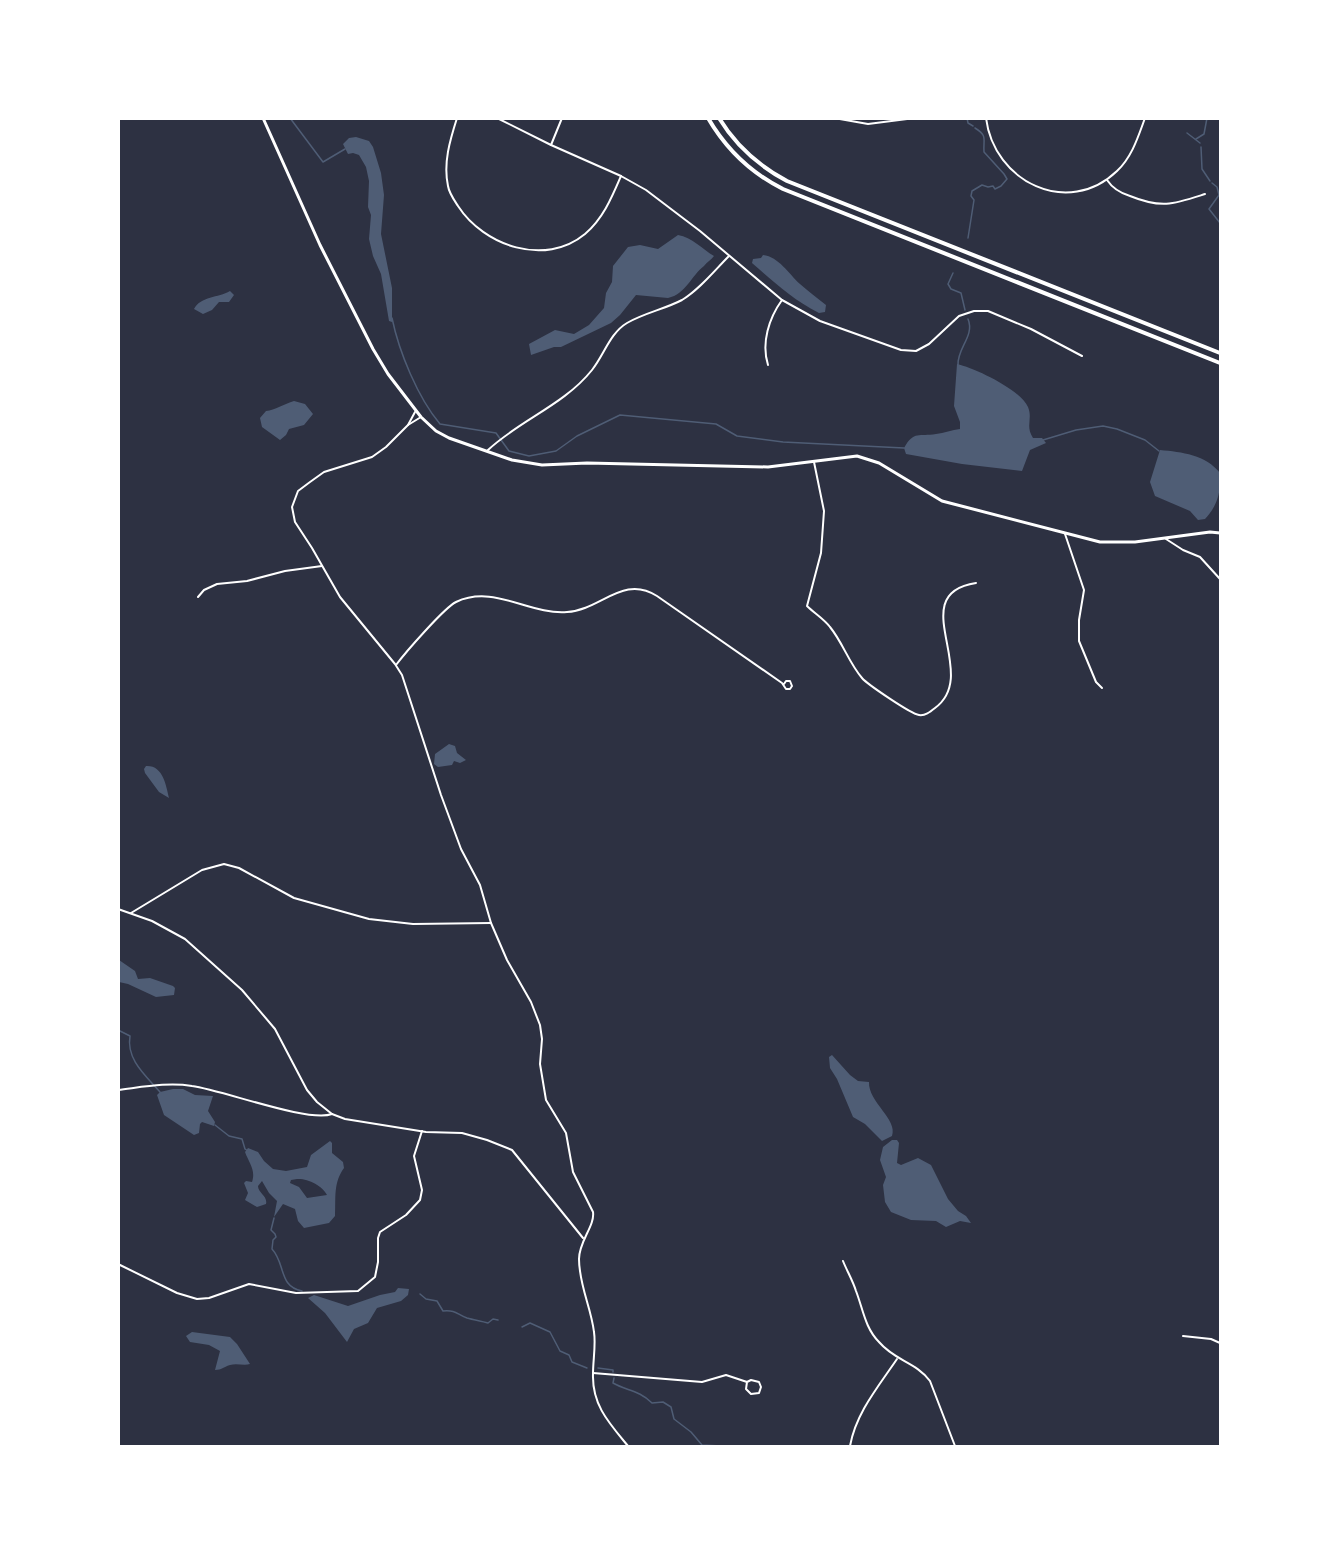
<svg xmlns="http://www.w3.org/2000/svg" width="1339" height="1565" font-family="Literata,serif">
<rect width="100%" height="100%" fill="#2d3142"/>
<g fill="#4f5d75" fill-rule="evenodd">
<polygon points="356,137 369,141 373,147 381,173 384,195 381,234 392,288 392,322 389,321 381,274 373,256 369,239 371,215 368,207 369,181 366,167 359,155 353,153 348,154 343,144 349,138"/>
<path d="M678 235C692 237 702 249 714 256 711 260 707 262 704 266 691 276 686 294 668 298L636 295 620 315 611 323 561 347H554L531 355 529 344 555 330 574 334 589 325 604 308 606 293 612 282 613 266 628 247 640 245 658 249Z"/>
<path d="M763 255C779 257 788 273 800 284 808 291 817 298 826 305L825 312 819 313C792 299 774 282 752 263L753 259 761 258Z"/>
<path d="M230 291 234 295 229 302H219L212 310 203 314 194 309C201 296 218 298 230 291Z"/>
<path d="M957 364C975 368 1021 390 1028 407 1033 419 1025 426 1033 438H1042L1046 443 1030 450 1022 471 962 464 906 454 904 448C914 430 919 437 936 434 944 433 952 430 960 429V422L954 406Z"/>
<path d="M294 401 305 404 313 414 304 425 289 429 286 435 280 440 262 427 260 418 266 411C275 410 284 404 294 401Z"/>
<path d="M1160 450C1182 452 1206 455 1220 473 1221 492 1218 505 1205 519L1198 520 1190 511 1155 496 1150 482Z"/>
<polygon points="449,744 455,746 457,753 466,760 460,763 454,761 452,765 438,767 434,764 435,754"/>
<path d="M146 766C163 765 166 785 169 798L159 792 145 773 144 769Z"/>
<polygon points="119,960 135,971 138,979 150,978 173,986 175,988 174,995 156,997 128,984 119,982"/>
<path d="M832 1055 850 1075 858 1081 869 1082C868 1102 898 1119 892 1136L882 1141 865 1124 853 1117 837 1079 830 1068 829 1057Z"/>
<polygon points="173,1089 183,1089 195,1095 213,1096 208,1111 215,1122 214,1126 202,1122 200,1124 199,1133 194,1135 164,1115 157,1095 160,1092"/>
<polygon points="892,1140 897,1140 899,1143 897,1163 901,1165 918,1158 931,1165 948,1199 958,1211 966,1216 971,1223 960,1221 946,1227 936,1221 911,1220 891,1212 885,1202 883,1185 886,1177 880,1160 883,1147"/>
<path d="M330 1141 332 1143V1153L343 1162 344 1168C333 1183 336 1198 335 1216L329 1223 304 1228 298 1221 295 1209 283 1204 274 1217 277 1201 269 1193 262 1181 258 1186C258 1193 268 1196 266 1204L257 1207 245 1200 248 1193 244 1183 246 1181 252 1182C256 1170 249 1163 245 1152L248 1148 258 1152 264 1161 273 1169 286 1171 307 1167 311 1155ZM297 1179C307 1178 323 1186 327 1195L307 1198 299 1187 290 1183 291 1180Z"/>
<polygon points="398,1288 409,1289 408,1295 401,1301 377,1308 368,1323 354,1329 347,1342 325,1313 308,1298 314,1295 348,1306 380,1295 395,1292"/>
<path d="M192 1332 230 1337 237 1344 250 1364C244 1366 237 1363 230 1365 223 1367 222 1370 215 1370L220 1351 209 1345 190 1342 186 1336Z"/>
</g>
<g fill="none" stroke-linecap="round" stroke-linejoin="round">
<g stroke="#4f5d75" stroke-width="1.5">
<polyline points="290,118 323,162 345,149"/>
<polyline points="967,118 968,123 973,126"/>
<polyline points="1187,133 1200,143"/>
<polyline points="1196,139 1204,134 1207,118"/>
<polyline points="1201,147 1202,169 1210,181"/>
<polyline points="1212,183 1217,187 1219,195 1209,209 1220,223"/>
<path d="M968 238 974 200 971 196 972 191 982 185 988 187 993 186 995 189 1001 186 1007 179 1004 174 984 152C983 139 988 136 975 128"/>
<polyline points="953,273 948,284 951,289 961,293 965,310"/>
<path d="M392 318C399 352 418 398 440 424L496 433 509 451 529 456 556 451 577 436 620 415 716 424 737 436 783 442 904 448"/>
<path d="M958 365C957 348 975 336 968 319"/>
<polyline points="1043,440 1076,430 1103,426 1117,429 1145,440 1159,451"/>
<path d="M118 1030 130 1036C126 1059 145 1075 160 1092"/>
<polyline points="215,1125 229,1136 242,1139 245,1149 248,1151"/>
<path d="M274 1218 271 1230 275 1234 276 1237 273 1240 272 1249C286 1264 278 1286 302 1291"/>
<path d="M420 1294 426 1299 437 1301 443 1311C457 1310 456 1314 467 1318 474 1320 481 1321 488 1323L493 1319 498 1320"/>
<polyline points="522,1327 530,1323 550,1332 560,1351 569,1355 572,1362 587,1368"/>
<polyline points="598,1368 613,1370 613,1372"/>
<path d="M614 1378 613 1383C627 1391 639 1390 652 1403L663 1402 671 1407 674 1419 691 1432 702 1445 721 1446"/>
</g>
<g stroke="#fff" stroke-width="2">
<path d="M457 118C450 140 443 163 448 186 449 193 454 200 458 206 484 246 545 267 585 234 603 219 612 197 621 176"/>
<polyline points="497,118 551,145 621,176 646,190 700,231 782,300 820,321 901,350 916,351 929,344 959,316 974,311 988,311 1031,329 1082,356"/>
<polyline points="834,118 868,124 915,118"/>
<path d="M986 118C994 182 1068 218 1117 171 1132 157 1138 137 1145 118"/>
<polyline points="551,145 562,118"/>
<path d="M1107 180C1113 189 1120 193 1130 196 1162 209 1174 204 1205 194"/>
<path d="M768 365C761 343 769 318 782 300"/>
<path d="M421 417 408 425 386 447 372 457 324 472 310 482 298 491 292 507 295 522 312 548 340 597 395 664 402 675 441 795 461 849 480 885 491 923 507 960 531 1002 540 1025 542 1039 540 1064 546 1100 566 1133 573 1172 593 1212C595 1226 579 1241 579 1259 579 1285 591 1307 594 1332 596 1345 593 1360 593 1374 592 1405 609 1423 628 1446"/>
<polyline points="408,425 415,412"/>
<path d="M488 450C520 420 564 405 592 370 604 355 610 333 627 323 644 313 665 309 682 300 700 289 714 271 729 256"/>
<path d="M814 462 824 511 821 553 807 606C814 613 824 619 830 627 843 643 849 663 862 678 867 684 911 714 919 715 925 716 930 712 935 708 982 674 903 594 976 583"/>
<polyline points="1065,534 1084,590 1079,620 1079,641 1096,682 1102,688"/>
<polyline points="1166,539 1183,550 1200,557 1220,579"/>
<polyline points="198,597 204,590 217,584 247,581 285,571 322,566"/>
<path d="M396 665C405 653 444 608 456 602 494 584 529 615 567 612 601 610 623 574 657 596L782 683 786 689H790L792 686 790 681H786L784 684"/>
<polyline points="118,909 152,921 185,939 242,990 275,1029 307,1090 317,1102 332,1114 345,1119 426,1132 462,1133 487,1140 512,1150 583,1238"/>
<polyline points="131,913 202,870 224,864 239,868 294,898 369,919 413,924 491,923"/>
<path d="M118 1090C143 1087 168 1082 192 1086 223 1090 308 1123 332 1114"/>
<path d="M843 1261C847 1271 853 1281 856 1291 863 1309 865 1328 879 1342 895 1361 916 1362 930 1381L955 1446"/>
<polyline points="118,1264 177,1293 197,1299 209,1298 249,1284 296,1293 358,1291 375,1277 378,1262 378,1238 380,1232 406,1215 420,1200 422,1190 414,1156 422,1131"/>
<polyline points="1183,1336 1211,1339 1220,1343"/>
<polyline points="593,1373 702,1382 726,1375 747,1382 746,1389 751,1394 759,1393 761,1387 759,1382 751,1380 747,1382"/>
<path d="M850 1446C856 1413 878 1387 897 1359"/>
</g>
<polyline stroke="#fff" stroke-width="3" points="263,118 320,245 373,349 388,374 421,417 436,431 449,438 512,460 542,465 587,463 768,467 857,456 879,463 942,501 1100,542 1135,542 1210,532 1220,533"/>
<g stroke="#fff" stroke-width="4">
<path d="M708 118C726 149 751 173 783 189L1220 363"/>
<path d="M719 118C736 146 759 166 787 181L1220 353"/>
</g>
</g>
<rect width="1339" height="1565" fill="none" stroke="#ffffff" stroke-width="240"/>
</svg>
